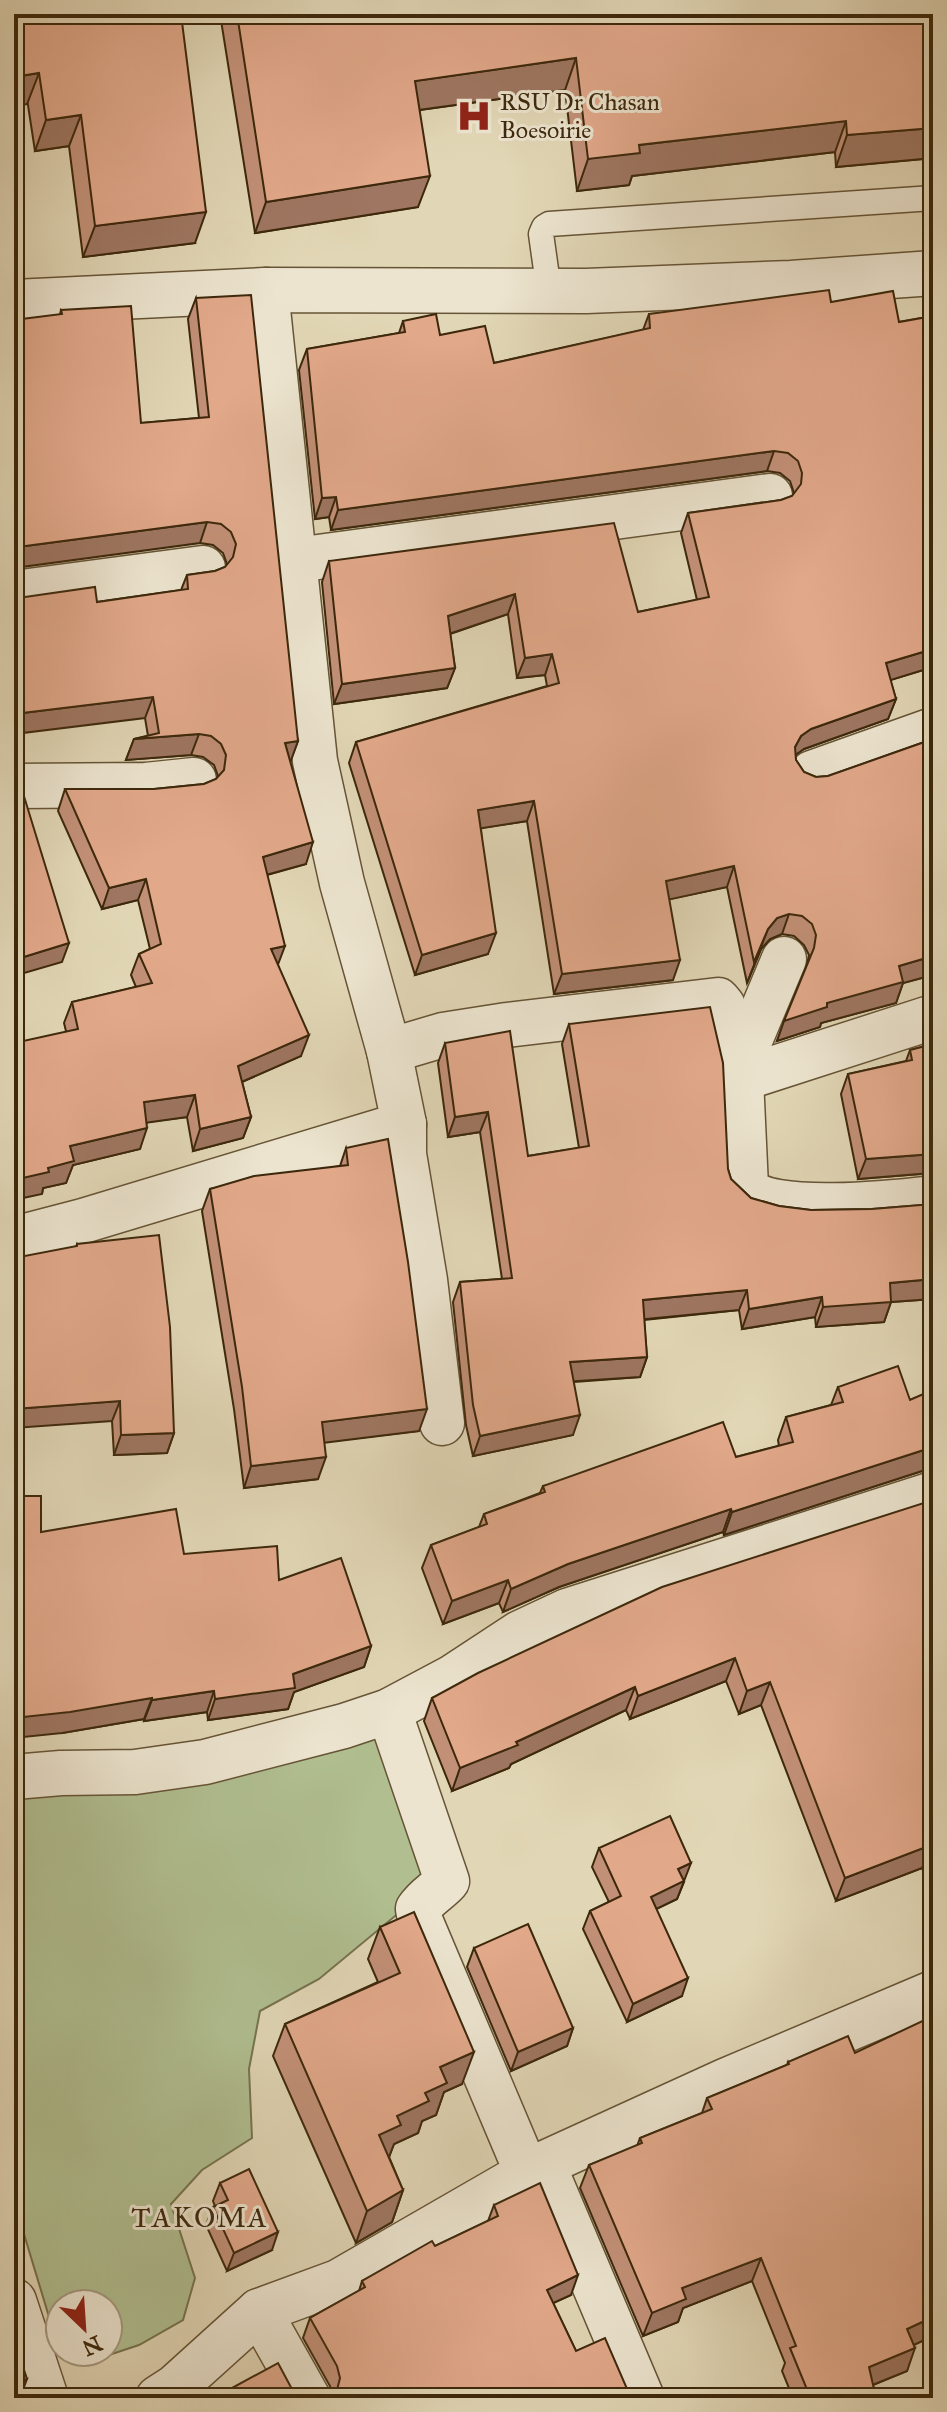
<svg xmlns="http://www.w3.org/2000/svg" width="947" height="2412" font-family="'IM FELL Great Primer',serif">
<rect width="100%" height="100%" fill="#e1d6b5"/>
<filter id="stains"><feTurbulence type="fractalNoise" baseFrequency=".0025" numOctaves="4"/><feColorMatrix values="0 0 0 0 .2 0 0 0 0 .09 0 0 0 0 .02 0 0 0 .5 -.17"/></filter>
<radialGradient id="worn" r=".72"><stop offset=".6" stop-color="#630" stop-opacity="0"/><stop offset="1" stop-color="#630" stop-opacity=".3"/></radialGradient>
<polygon fill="#b0be90" stroke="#76734e" stroke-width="2" points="390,1704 435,1883 319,1979 260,2011 249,2069 252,2138 202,2170 171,2204 195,2278 183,2320 139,2345 106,2356 73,2355 69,2352 108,2352 108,2304 60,2304 60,2344 56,2340 14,2201 14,1771 161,1756"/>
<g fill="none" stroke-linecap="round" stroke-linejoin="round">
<g stroke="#665436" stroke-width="27">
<polyline id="lane" points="549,291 541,234 544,227 549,224 933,198"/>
</g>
<g stroke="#665436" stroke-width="47">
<g id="street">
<polyline points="14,302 266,290 586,291 791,283 933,273"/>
<polyline points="296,560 770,496"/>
<polyline points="14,593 203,568"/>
<polyline points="812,773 933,730"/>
<polyline points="14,786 146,785 194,780"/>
<polyline points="389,1051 443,1035 507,1025 718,1000 723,1006 741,1079 933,1017"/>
<polyline points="738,1069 784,959"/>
<path d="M741 1079 746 1187C764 1217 899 1202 933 1198"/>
<polyline points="404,1124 404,1154 425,1280 442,1423"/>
<polyline points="14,1239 83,1221 404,1124 389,1051 342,883 315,761 266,290"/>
<path d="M389 1711 447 1881C438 1891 426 1897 418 1909L420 1920 527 2173"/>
<polyline points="14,1777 61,1773 135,1772 205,1762 344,1726 389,1711 453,1677 520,1633 567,1611 933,1494"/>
<polyline points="543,2164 642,2398"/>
<polyline points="14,2301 46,2398"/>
<polyline points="259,2311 308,2398"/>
<polyline points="158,2398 175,2387 259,2311 338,2282 543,2164 725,2081 933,1993"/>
</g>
</g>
<use href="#lane" stroke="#ece4cf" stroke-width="24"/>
<use href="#street" stroke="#ece4cf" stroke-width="44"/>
</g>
<g fill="#c29077" stroke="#3d280c" stroke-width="2">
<polygon points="14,14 195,243 83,257 69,146 35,151"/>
<polygon points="220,14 933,14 933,158 836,167 835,152 632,176 629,185 577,191 565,90 420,110 418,207 255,233"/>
<polygon points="196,298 298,741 290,762 306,864 267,875 278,965 301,1056 242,1082 251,1117 243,1138 193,1151 187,1117 147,1122 140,1149 73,1165 66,1183 43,1188 42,1194 66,1031 64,1023 72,1002 136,987 131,975 139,954 150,949 138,900 102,909 58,811 65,789 154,789 204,784 216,779 218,776 214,765 203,757 191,755 126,760 134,739 148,736 145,718 25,597 97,602 181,590 187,575 215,571 225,567 227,564 223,553 213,545 200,543 60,314 61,310 141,423 199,418 188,319"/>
<polygon points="831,302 899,322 933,316 933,667 890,680 896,699 888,719 804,749 795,755 796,760 804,772 816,777 828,776 933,739 933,975 903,983 896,1003 821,1023 820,1027 777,1041 807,965 809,955 804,945 794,936 782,934 770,939 761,949 747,983 727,887 669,899 673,980 554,994 527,821 481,828 488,954 415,975 349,763 356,742 547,686 545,675 517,678 508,614 450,634 455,668 447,688 334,704 322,582 329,561 638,612 697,600 681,533 688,513 781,500 792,496 794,493 790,481 780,473 767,471 331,530 329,517 315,519 299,370 307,349 399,333 403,321 440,335 494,363 643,330 649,314"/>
<polygon points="569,1024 728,1169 731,1179 751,1198 779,1206 811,1210 872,1209 933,1204 933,1299 891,1302 884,1322 816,1327 815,1317 742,1329 739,1310 644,1320 647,1357 640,1377 574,1382 573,1435 473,1456 466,1425 453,1302 460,1282 502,1279 480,1132 448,1137 438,1063 445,1043 528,1156 579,1148 562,1044"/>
<polygon points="933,1044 933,1173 858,1179 841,1094 848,1074 906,1061 910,1050"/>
<polygon points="346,1148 419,1431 324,1442 318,1479 244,1488 234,1409 202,1211 210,1189 340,1166"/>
<polygon points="77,1244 174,1433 167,1453 114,1455 112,1421 76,1247"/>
<polygon points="838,1387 910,1400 933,1390 933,1470 925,1470 724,1535 723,1532 559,1587 503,1612 499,1603 443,1624 422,1568 431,1545 479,1527 484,1514 540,1493 543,1486 736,1457 779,1446 778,1440 786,1417 831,1405"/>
<polygon points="933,1500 930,1650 933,1658 933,1892 931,1892 922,1868 836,1901 761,1705 739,1714 726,1681 630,1719 626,1710 511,1764 509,1768 452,1791 424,1721 432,1698"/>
<polygon points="41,1532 184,1554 279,1580 371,1646 364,1667 294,1692 288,1709 208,1720 207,1712 144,1721 144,1719 62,1733"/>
<polygon points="599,1848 684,1882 677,1899 656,1909 682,1996 627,2022 583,1929 590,1911 609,1902 592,1867"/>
<polygon points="380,1927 462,2084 444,2092 436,2115 422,2121 418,2133 394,2144 389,2157 403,2190 392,2222 356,2243 273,2056 285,2024 378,1982 368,1959"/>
<polygon points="474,1948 573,2028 567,2046 511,2071 467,1967"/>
<polygon points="788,2062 914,2345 907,2371 873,2385 876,2398 793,2398 782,2371 785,2363 752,2281 683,2308 678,2322 643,2336 580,2188 589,2165 637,2146 640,2138 702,2113 707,2098 787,2065"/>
<polygon points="220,2183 272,2250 227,2271 206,2225 213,2207 215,2206 213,2201"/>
<polygon points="494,2205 571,2295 553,2303 576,2351 332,2395 330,2386 303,2338 310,2318 359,2291 362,2281 488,2221"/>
</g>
<g fill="#9e7661" stroke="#3d280c" stroke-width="2">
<polygon points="576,58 565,90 404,112 415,81"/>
<polygon points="39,73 27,104 14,106 14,77"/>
<polygon points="81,115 69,146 35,151 46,120"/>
<polygon points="846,121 835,152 632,176 629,185 577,191 588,159 639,145"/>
<polygon points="933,128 933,158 836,167 847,135"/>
<polygon points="430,176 418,207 255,233 266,202"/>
<polygon points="206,212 195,243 83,257 95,226"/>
<polygon points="774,451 767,471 331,530 338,510"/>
<polygon points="336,497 329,517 315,519 322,498"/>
<polygon points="207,522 200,543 14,568 14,549 18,547"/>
<polygon points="515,594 508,614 440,637 448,616"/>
<polygon points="933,649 933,667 878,684 886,663"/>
<polygon points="552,654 545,675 517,678 525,658"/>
<polygon points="455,668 447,688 334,704 342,684"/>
<polygon points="153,697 145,718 14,734 14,714"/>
<polygon points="896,699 888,719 804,749 794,756 795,747 801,736 811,729"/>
<polygon points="199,734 191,755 126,760 134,739"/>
<polygon points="298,741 290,763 285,743"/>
<polygon points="534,801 527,821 470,830 478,810"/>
<polygon points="313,842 306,864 255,878 263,857"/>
<polygon points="734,866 727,887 658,902 666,881"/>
<polygon points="146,879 138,900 102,909 109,888"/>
<polygon points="789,914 782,934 770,939 761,949 747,983 768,929 777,918"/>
<polygon points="496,933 488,954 415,975 422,955"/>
<polygon points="69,943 62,962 14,976 14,960"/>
<polygon points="285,946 277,967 271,949"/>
<polygon points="933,956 933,975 903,983 896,1003 821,1023 820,1027 777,1041 784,1021 827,1003 899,966"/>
<polygon points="680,960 673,980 554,994 562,974"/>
<polygon points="309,1035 301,1056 230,1087 238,1066"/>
<polygon points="195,1095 187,1117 137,1124 144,1102"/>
<polygon points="488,1112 480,1132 448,1137 455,1117"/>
<polygon points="251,1117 243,1138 193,1151 200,1129"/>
<polygon points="147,1128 140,1149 73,1165 66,1183 43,1188 42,1194 14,1200 14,1180 48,1168 70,1146"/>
<polygon points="933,1154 933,1168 931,1173 858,1179 866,1159"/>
<polygon points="933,1279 933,1299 891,1302 884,1322 816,1327 823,1307 890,1283"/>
<polygon points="747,1290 739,1310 636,1320 643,1300"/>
<polygon points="822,1297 815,1317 742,1329 749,1309"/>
<polygon points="647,1357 640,1377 563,1382 570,1362"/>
<polygon points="120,1401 112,1421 14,1428 14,1409"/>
<polygon points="427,1409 419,1431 314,1444 322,1422"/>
<polygon points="580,1415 573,1435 473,1456 480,1436"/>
<polygon points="174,1433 167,1453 114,1455 121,1435"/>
<polygon points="933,1447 933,1470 925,1470 724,1535 732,1512"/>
<polygon points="326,1457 318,1479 244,1488 251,1466"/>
<polygon points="731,1509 723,1532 559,1587 503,1612 511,1589 568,1564"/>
<polygon points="508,1580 499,1603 443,1624 452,1601"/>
<polygon points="933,1630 933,1649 916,1656 924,1633"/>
<polygon points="371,1646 364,1667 294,1692 288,1709 208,1720 215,1699 293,1674"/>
<polygon points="735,1658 726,1681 630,1719 638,1696"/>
<polygon points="770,1682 761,1705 739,1714 747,1691"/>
<polygon points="635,1687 626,1710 511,1764 509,1768 452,1791 460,1768"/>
<polygon points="214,1691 207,1712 144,1721 152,1700"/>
<polygon points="152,1698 144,1719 62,1733 14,1738 14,1718"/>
<polygon points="931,1845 922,1868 836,1901 845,1878"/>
<polygon points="691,1863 677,1899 644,1915 651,1897 678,1869"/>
<polygon points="688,1978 682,1996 627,2022 633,2004"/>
<polygon points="573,2028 567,2046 511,2071 518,2052"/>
<polygon points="474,2052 462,2084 444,2092 436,2115 422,2121 418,2133 394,2144 389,2157 368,2167 379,2135 397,2116 425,2093 440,2067"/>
<polygon points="403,2190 392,2222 356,2243 367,2211"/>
<polygon points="278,2232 272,2250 227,2271 234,2253"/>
<polygon points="761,2258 752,2281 683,2308 678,2322 643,2336 652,2313 682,2288"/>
<polygon points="578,2275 571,2295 540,2309 547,2290"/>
<polygon points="933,2317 933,2336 899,2352 907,2329"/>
<polygon points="915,2348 907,2371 860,2390 869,2367"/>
<polygon points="27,2379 20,2398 14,2398 14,2384"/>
<polygon points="818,2388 814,2398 806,2398 808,2392"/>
</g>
<g fill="#e1a88a" stroke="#3d280c" stroke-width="2">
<polygon points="14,14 181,14 206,212 95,226 81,115 46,120 39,73 14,77"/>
<polygon points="237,14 933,14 933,128 847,135 846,121 639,145 640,153 588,159 576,58 415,81 430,176 266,202"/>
<polygon points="829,290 831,302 893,291 899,322 933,316 933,544 931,544 933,549 933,649 886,663 896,699 811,729 801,736 795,747 796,760 804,772 816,777 828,776 933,739 933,956 899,966 903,982 827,1003 827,1007 784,1021 814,948 816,935 812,924 802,916 789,914 777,918 768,929 754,962 734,866 666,881 680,960 562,974 534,801 478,810 496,933 422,955 356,742 559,683 552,654 525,658 515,594 448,616 455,668 342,684 329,561 614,523 638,612 709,597 688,513 781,500 792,496 801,484 802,473 798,461 788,453 774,451 338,510 336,497 322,498 307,349 405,332 403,321 436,314 440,335 485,326 494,363 650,328 649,314"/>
<polygon points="251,295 298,741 285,743 313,842 263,857 285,946 271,949 309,1035 238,1066 251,1117 200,1129 195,1095 144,1102 147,1128 70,1146 74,1161 48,1168 49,1172 14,1180 14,1043 78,1029 72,1002 152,983 139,954 161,944 146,879 109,888 65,789 154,789 204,784 216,779 224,770 226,755 221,744 211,736 199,734 134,739 159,733 153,697 14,714 14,595 25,597 95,587 97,602 188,589 187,575 215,571 225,567 233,557 236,544 231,532 221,524 207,522 18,547 14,549 14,320 62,314 61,310 131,306 141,423 209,417 196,298"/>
<polygon points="14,791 23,793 69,943 14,960"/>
<polygon points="710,1007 723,1063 728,1169 731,1179 751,1198 779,1206 811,1210 872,1209 933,1204 933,1279 890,1283 891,1302 823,1307 822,1297 749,1309 747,1290 643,1300 647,1357 570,1362 580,1415 480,1436 473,1405 460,1282 512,1278 488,1112 455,1117 445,1043 510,1031 528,1156 589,1146 569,1024"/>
<polygon points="933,1044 933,1154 866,1159 848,1074 912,1060 910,1050"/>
<polygon points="388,1139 408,1262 427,1409 322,1422 326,1457 251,1466 242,1387 210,1189 254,1176 348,1165 346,1148"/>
<polygon points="159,1235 170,1327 174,1433 121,1435 120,1401 14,1409 14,1258 77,1246 77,1244"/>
<polygon points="898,1366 910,1400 933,1390 933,1447 732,1512 731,1509 568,1564 511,1589 508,1580 452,1601 431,1545 487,1524 484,1514 545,1492 543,1486 723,1422 736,1457 793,1442 786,1417 843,1402 838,1387"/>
<polygon points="14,1496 41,1496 41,1532 176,1509 184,1554 277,1546 279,1580 341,1558 371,1646 293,1674 295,1688 215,1699 214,1691 152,1700 152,1698 70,1712 14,1718"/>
<polygon points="933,1500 933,1630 924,1633 933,1658 933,1851 931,1845 845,1878 770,1682 747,1691 735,1658 638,1696 635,1687 516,1742 518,1745 460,1768 432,1698 478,1673 662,1587"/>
<polygon points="670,1816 691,1863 678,1869 684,1881 651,1897 688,1978 633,2004 590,1911 621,1896 599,1848"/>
<polygon points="414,1912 474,2052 440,2067 447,2083 425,2093 429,2101 397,2116 401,2125 379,2135 403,2190 367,2211 285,2024 400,1973 380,1927"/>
<polygon points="528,1924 573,2028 518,2052 474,1948"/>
<polygon points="933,2016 933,2317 907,2329 915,2348 869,2367 876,2398 820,2398 818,2388 808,2392 790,2348 796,2346 761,2258 682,2288 686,2299 652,2313 589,2165 642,2143 640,2138 712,2109 707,2098 789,2064 788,2062 848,2036 855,2053"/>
<polygon points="249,2169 278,2232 234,2253 213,2207 228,2200 220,2183"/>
<polygon points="540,2183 578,2275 547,2290 576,2351 605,2338 631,2398 330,2398 337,2390 340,2378 337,2366 310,2318 365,2287 362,2281 432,2241 435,2246 498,2216 494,2205"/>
<polygon points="14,2340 27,2379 14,2384"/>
<polygon points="278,2363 293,2391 301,2398 226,2398 235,2394 232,2388"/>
</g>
<defs>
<g id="hospital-bare" transform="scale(2.76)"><path d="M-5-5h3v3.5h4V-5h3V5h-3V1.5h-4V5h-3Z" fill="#8f2418" stroke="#ece4cf" stroke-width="2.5" paint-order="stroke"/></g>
</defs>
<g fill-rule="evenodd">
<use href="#hospital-bare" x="474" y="116"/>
</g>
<g text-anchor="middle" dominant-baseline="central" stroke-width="6" stroke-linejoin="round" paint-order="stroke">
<g font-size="24" fill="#3d280c" stroke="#ece4cf" text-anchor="start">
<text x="500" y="102">RSU Dr Chasan<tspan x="500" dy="28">Boesoirie</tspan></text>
</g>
<g font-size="28" letter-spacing="2" fill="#3d280c" stroke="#ece4cf">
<text x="200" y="2217">TAKOMA</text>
</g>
</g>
<rect width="947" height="2412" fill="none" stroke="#e1d6b5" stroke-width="48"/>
<rect x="16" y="16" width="915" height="2380" fill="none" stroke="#3d280c" stroke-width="4"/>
<rect x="24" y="24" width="899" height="2364" fill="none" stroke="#3d280c" stroke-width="2"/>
<g transform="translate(84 2328) rotate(155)"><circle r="38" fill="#ece4cf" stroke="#a69981" stroke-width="2"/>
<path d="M0-6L14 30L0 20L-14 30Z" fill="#8f2418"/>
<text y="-12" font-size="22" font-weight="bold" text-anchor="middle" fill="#3d280c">N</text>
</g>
<rect width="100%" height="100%" filter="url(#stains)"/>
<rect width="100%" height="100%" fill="url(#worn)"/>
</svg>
